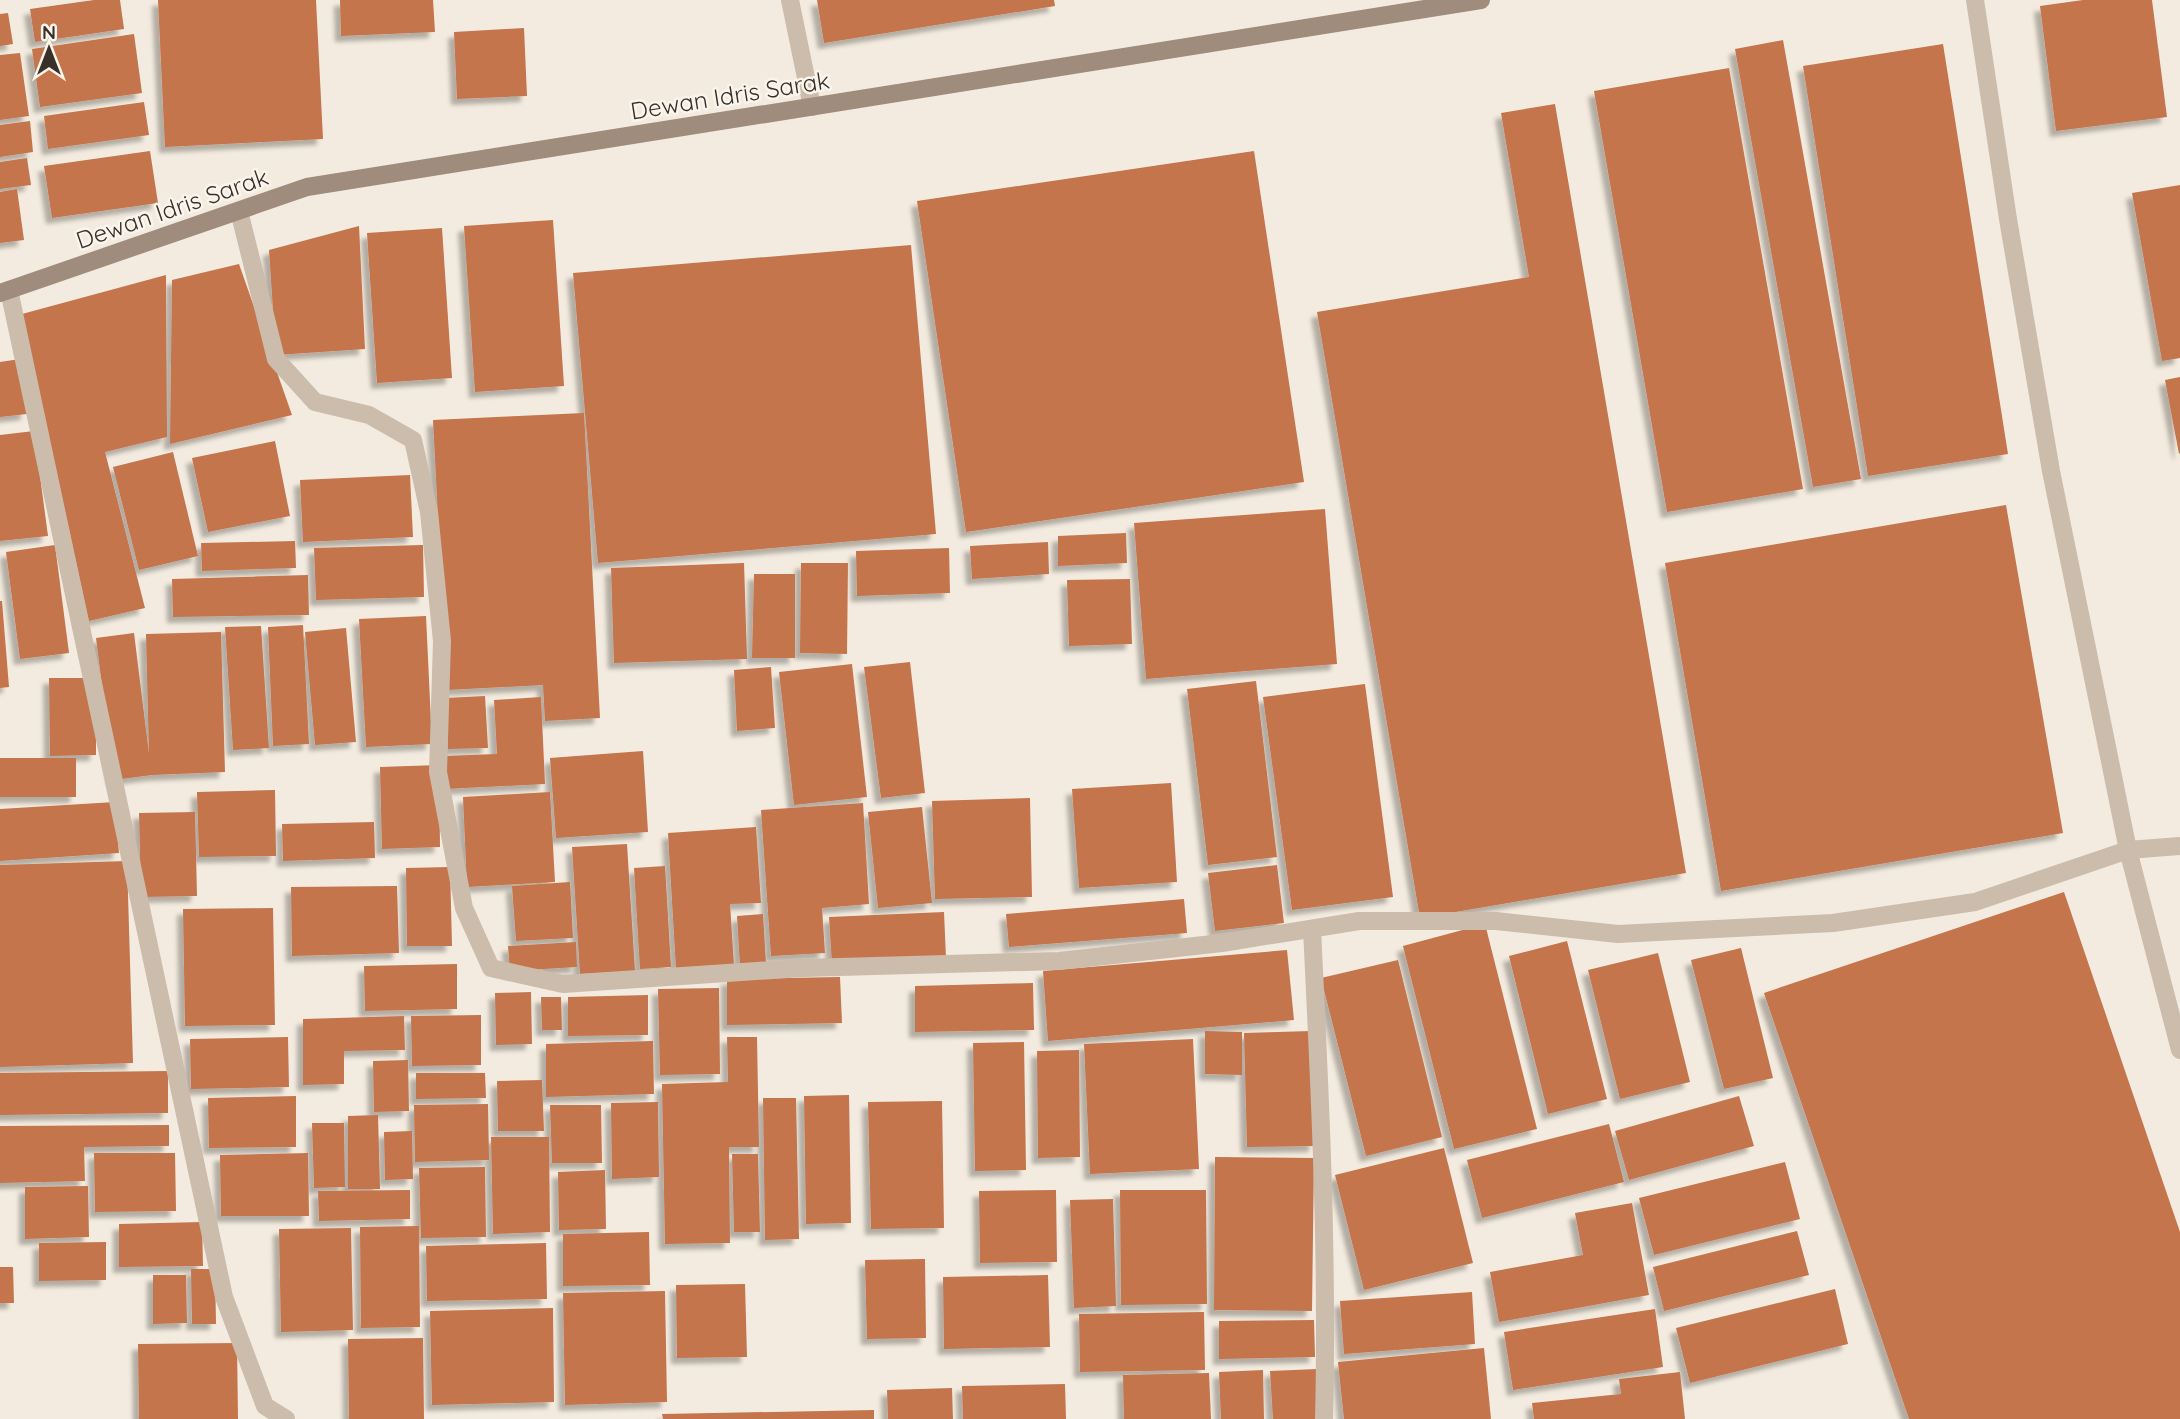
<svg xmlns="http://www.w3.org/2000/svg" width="2180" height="1419" font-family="Quicksand,sans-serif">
<defs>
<filter id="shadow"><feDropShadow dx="-6" dy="6" stdDeviation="2" flood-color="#0004"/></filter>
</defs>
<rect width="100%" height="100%" fill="#f3ebdf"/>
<g fill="#c4744c" filter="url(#shadow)">
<polygon points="94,0 120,0 124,29 35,42 30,9"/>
<polygon points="158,0 316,0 323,139 165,147"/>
<polygon points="340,0 433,0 435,32 341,36"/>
<polygon points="817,0 1054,0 1055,6 824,43"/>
<polygon points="2083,0 2152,0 2167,117 2056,131 2040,6"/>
<polygon points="8,13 13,44 0,46 0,14"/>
<polygon points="524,28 527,96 457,99 454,32"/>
<polygon points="134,34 142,93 40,107 32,49"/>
<polygon points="1783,40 1861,479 1813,487 1735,49"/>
<polygon points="1943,44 2008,454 1868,476 1803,66"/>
<polygon points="20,53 29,116 0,120 0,55"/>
<polygon points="1729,68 1803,489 1667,512 1594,91"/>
<polygon points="144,102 149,135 48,149 44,116"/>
<polygon points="1555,104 1686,873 1420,918 1317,312 1529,277 1501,113"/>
<polygon points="30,121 33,152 0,157 0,125"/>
<polygon points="150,151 158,203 52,218 44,166"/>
<polygon points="1254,151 1304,482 966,532 917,201"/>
<polygon points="27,158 31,185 0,189 0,162"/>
<polygon points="2180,185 2180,358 2162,361 2132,193"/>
<polygon points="17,189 24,240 0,243 0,192"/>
<polygon points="553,220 564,386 475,392 464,226"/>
<polygon points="359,226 365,349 276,355 269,250"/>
<polygon points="442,228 452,378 377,383 367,233"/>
<polygon points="911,245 936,534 598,563 573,273"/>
<polygon points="239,264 292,415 170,444 172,280"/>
<polygon points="166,275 167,437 105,452 145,608 89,621 22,314"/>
<polygon points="20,359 27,414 0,417 0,362"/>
<polygon points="2180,377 2180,453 2179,454 2165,380"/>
<polygon points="584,413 600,718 545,721 543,685 447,690 433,420"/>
<polygon points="34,431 48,536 0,541 0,435"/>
<polygon points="275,441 290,516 208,532 192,458"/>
<polygon points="173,452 198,556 139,570 113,467"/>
<polygon points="410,475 413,537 303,542 300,480"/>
<polygon points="2006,505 2063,833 1721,891 1665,563"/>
<polygon points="1325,509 1337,664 1146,679 1134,523"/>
<polygon points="1126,533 1127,563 1058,566 1058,536"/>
<polygon points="295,541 296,568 202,571 201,543"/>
<polygon points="1048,542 1049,574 972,579 970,546"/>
<polygon points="55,545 69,653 20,659 6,552"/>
<polygon points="423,545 424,597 316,600 314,548"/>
<polygon points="949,548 950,593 857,596 856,551"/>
<polygon points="744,563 747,659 614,663 611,568"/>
<polygon points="801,563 848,563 847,654 800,653"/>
<polygon points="754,574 795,574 795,658 752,658"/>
<polygon points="308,575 309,615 173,617 172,579"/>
<polygon points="1130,579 1132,644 1069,646 1067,580"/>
<polygon points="0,601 2,601 9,687 0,688"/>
<polygon points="426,616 432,744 366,747 359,619"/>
<polygon points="303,625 309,744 273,746 268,627"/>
<polygon points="261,626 269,748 233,750 225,627"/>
<polygon points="346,628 356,742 315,745 305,632"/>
<polygon points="221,632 225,772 152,775 114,780 96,638 134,633 149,754 146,634"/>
<polygon points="910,662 925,793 881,798 864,667"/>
<polygon points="852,664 867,797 794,805 779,672"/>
<polygon points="771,667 775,728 737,731 734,670"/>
<polygon points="49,678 96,678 96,755 50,756"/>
<polygon points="1256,681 1277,857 1208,865 1187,689"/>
<polygon points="1365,684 1393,897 1292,910 1263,697"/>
<polygon points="485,696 488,748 448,749 445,698"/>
<polygon points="541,697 545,784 445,789 443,756 497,754 494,700"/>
<polygon points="643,751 648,832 556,838 550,758"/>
<rect x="0" y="758" width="76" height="39"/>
<polygon points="439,765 440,847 382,849 380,767"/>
<polygon points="1171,783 1177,882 1079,888 1072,789"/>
<polygon points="275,790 276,856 199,857 197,792"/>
<polygon points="550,792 555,882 467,887 463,797"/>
<polygon points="1030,798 1032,897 935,899 932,801"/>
<polygon points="115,802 119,853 0,861 0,809"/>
<polygon points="863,803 869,904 822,908 825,953 771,956 761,810"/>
<polygon points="922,807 932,903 878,908 868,812"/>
<polygon points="195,812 197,896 141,897 139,813"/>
<polygon points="374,822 375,858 283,861 282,824"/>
<polygon points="756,827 761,903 730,904 734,965 676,969 668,833"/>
<polygon points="627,844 635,971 580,974 572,847"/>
<polygon points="127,861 133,1063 0,1067 0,865"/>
<polygon points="1277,865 1284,923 1215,931 1208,873"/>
<polygon points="665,866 671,967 640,969 634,868"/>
<polygon points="450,867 452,946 407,946 406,868"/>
<polygon points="570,882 573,938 516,941 512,886"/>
<polygon points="397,886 399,953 292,956 291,887"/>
<polygon points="2064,892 2180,1232 2180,1419 1909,1419 1764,993"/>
<polygon points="1184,899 1187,933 1009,947 1006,914"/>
<polygon points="273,908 275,1025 185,1026 183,909"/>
<polygon points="944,912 946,959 832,964 829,917"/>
<polygon points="763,914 766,963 740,965 737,916"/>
<polygon points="1485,924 1537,1129 1454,1149 1403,946"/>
<polygon points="1567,941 1607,1099 1548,1114 1509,956"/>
<polygon points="576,942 577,967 510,971 508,946"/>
<polygon points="1741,948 1773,1078 1724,1089 1691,960"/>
<polygon points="1287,950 1294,1020 1048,1041 1043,971"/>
<polygon points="1658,953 1690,1082 1620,1099 1588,970"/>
<polygon points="1398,960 1442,1137 1366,1156 1321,978"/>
<polygon points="457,964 457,1009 365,1011 364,966"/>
<polygon points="840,977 842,1023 727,1025 727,979"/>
<polygon points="1033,983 1034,1030 915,1032 915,986"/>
<polygon points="719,988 720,1074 660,1075 658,989"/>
<polygon points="531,992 532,1044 496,1045 495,993"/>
<polygon points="648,995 648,1035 568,1036 568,997"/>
<polygon points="541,997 561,997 562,1030 542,1030"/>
<polygon points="481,1015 481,1065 412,1066 411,1016"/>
<polygon points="404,1016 405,1050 344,1051 344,1084 303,1085 303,1019"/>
<polygon points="1205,1031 1242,1032 1242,1075 1205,1074"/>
<polygon points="1311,1031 1315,1146 1247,1147 1244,1033"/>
<polygon points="288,1037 289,1087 191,1089 190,1039"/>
<polygon points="727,1037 757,1037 759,1147 729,1147 730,1243 665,1244 662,1084 728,1082"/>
<polygon points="1193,1039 1199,1169 1090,1174 1084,1044"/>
<polygon points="653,1041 654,1094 546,1097 546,1044"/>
<polygon points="1024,1042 1026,1170 975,1171 973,1043"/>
<polygon points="1079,1050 1080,1157 1038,1158 1037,1051"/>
<polygon points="408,1060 409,1111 374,1112 373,1061"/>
<polygon points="168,1071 168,1113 0,1115 0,1073"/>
<polygon points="416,1073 485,1073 486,1098 416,1099"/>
<polygon points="542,1080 544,1131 498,1131 497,1081"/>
<polygon points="849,1095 851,1223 806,1224 804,1096"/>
<polygon points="296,1096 296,1147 209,1148 208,1098"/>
<polygon points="1739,1096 1754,1146 1629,1180 1615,1131"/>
<polygon points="763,1098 796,1098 799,1239 765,1240"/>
<polygon points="942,1101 944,1228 871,1229 868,1102"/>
<polygon points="658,1102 659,1177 612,1179 611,1103"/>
<polygon points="488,1104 489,1160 415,1162 414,1105"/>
<polygon points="550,1105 601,1105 602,1163 552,1163"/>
<polygon points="378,1115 380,1189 348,1189 348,1116"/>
<polygon points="312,1123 344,1123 345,1187 314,1188"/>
<polygon points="1609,1124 1624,1182 1482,1218 1467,1160"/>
<polygon points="169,1125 169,1146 84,1147 85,1181 0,1183 0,1126"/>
<polygon points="412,1131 413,1179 385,1180 384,1132"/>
<polygon points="491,1137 549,1137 550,1232 493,1234"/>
<polygon points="1444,1148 1473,1263 1364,1290 1335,1175"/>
<polygon points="94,1153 175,1153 176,1211 95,1212"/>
<polygon points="308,1153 309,1216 221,1216 220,1155"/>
<polygon points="732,1154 758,1154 760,1232 734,1232"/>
<polygon points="1215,1157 1314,1158 1312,1311 1214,1310"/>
<polygon points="1785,1162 1800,1219 1654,1255 1639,1198"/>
<polygon points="485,1167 486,1237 421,1238 419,1168"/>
<polygon points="605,1170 606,1229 559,1230 558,1172"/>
<polygon points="88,1186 89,1237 25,1239 25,1187"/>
<polygon points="410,1190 410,1219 319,1221 318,1191"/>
<polygon points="1056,1190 1057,1262 980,1263 979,1191"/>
<polygon points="1120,1190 1206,1190 1207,1304 1121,1305"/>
<polygon points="1113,1199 1116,1306 1074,1308 1070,1200"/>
<polygon points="1632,1203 1649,1295 1499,1322 1490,1272 1583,1255 1575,1213"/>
<polygon points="202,1222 203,1266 119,1267 119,1224"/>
<polygon points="419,1226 420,1327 361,1328 360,1227"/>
<polygon points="351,1228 353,1330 281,1332 279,1229"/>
<polygon points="1797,1231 1809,1275 1664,1311 1653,1267"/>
<polygon points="649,1232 650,1285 563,1286 563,1234"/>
<polygon points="106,1242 106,1280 39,1281 39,1243"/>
<polygon points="546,1243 547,1299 427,1301 426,1246"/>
<polygon points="925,1259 926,1338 867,1339 865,1260"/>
<polygon points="0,1267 13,1267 14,1303 0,1303"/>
<polygon points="191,1269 215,1269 216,1324 192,1324"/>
<polygon points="153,1275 186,1275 187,1323 153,1324"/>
<polygon points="1048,1275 1050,1347 944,1349 943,1277"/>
<polygon points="745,1284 747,1357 677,1358 676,1285"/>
<polygon points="1835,1289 1848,1344 1690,1383 1676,1328"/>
<polygon points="665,1291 667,1402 565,1405 563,1293"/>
<polygon points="1472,1292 1475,1344 1344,1354 1340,1301"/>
<polygon points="553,1308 554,1402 432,1405 430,1311"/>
<polygon points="1655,1309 1663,1367 1513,1390 1504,1332"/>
<polygon points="1204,1312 1205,1370 1080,1372 1079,1314"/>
<polygon points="1314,1320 1315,1357 1219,1359 1219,1321"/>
<polygon points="423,1338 424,1419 349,1419 348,1339"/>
<polygon points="237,1343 238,1419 139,1419 138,1344"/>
<polygon points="1484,1348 1491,1419 1344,1419 1338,1362"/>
<polygon points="1317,1369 1320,1419 1273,1419 1270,1371"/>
<polygon points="1263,1370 1264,1419 1221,1419 1219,1372"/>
<polygon points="1680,1372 1685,1419 1534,1419 1532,1403 1621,1394 1619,1379"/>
<polygon points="1209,1373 1211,1419 1124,1419 1123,1375"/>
<polygon points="1065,1384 1066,1419 963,1419 962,1386"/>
<polygon points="952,1388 953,1419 888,1419 887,1390"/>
<polygon points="874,1410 874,1419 663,1419 662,1414"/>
</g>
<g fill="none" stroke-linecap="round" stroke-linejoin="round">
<g stroke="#cbbcab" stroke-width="18">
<polyline points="790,0 812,107"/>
<polyline points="1975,0 2008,219 2051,471 2128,850 2180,1050"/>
<polyline points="239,211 276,359 315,402 369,415 413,440 429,512 442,641 438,772 464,908 491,968 563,984 803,968 1059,961 1222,943 1359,921 1496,921 1618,934 1833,923 1975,902 2128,850 2180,846"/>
<polyline points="9,290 224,1297 265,1406 286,1419"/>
<path d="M1312 929C1320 1092 1328 1255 1324 1419"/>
</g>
<polyline stroke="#9f8c7c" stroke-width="18" points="0,293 307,187 1481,0"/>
</g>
<g text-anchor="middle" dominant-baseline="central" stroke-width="5" stroke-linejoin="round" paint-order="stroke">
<g font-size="24" fill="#39302a" stroke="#faf5ec">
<text transform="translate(730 95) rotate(-9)">Dewan Idris Sarak</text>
<text transform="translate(172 208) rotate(-19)">Dewan Idris Sarak</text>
</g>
</g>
<g transform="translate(49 49)" stroke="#faf5ec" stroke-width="5" paint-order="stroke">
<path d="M0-5L12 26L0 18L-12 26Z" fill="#39302a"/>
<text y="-10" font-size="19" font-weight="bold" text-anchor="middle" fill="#39302a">N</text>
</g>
</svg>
